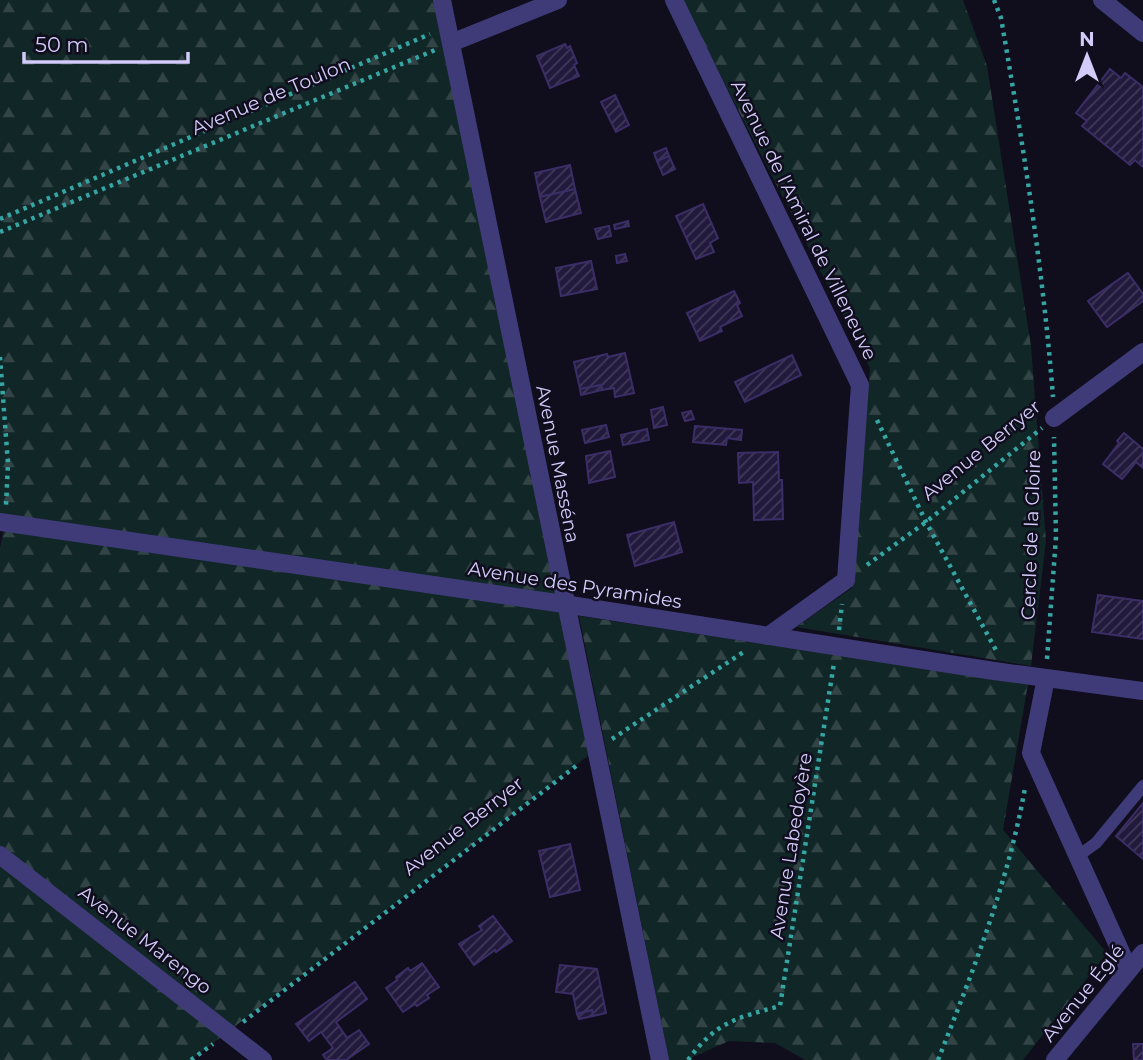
<svg xmlns="http://www.w3.org/2000/svg" width="1143" height="1060" font-family="Montserrat,sans-serif">
<defs>
<pattern id="forest-firs" width="22" height="20" patternUnits="userSpaceOnUse" patternTransform="scale(1.75)"><rect width="22" height="20" fill="#112626"/><path d="M5 1l3.5 6h-7zM16 11l3.5 6h-7z" fill="#334446"/></pattern>
<pattern id="building-hatch" width="6" height="6" patternUnits="userSpaceOnUse" patternTransform="scale(1.75)"><rect width="6" height="6" fill="#221a3c"/><path d="M-1 1l2-2M0 6l6-6M5 7l2-2" fill="none" stroke="#413a59"/></pattern>
</defs>
<rect width="100%" height="100%" fill="#100d1d"/>
<g fill="url(#forest-firs)">
<polygon points="0,0 442,0 597,749 191,1060 0,1060 0,548 5,523 0,522"/>
<polygon points="682,0 963,0 987,66 1031,346 1046,541 1031,666 796,627 852,588 870,368"/>
<polygon points="579,616 1028,684 1003,830 1107,953 1023,1060 805,1060 775,1043 729,1041 686,1060 669,1060"/>
</g>
<g fill="url(#building-hatch)" stroke="#3b2e67" stroke-width="2">
<polygon points="565,44 567,48 570,46 577,63 574,65 579,76 550,88 537,56"/>
<polygon points="1110,69 1121,78 1125,73 1143,87 1143,167 1135,160 1130,165 1082,126 1087,121 1076,113"/>
<polygon points="615,95 629,125 616,132 601,102"/>
<polygon points="666,148 669,156 657,161 654,153"/>
<polygon points="669,156 675,169 663,175 657,161"/>
<polygon points="570,165 575,189 540,197 535,173"/>
<polygon points="575,189 581,213 546,222 540,197"/>
<polygon points="703,204 718,238 710,243 714,252 696,259 676,216"/>
<polygon points="628,221 629,226 615,229 614,225"/>
<polygon points="609,226 611,236 598,239 595,229"/>
<polygon points="625,254 627,261 617,263 616,256"/>
<polygon points="591,261 597,289 561,296 556,268"/>
<polygon points="1128,273 1143,294 1143,301 1107,327 1088,301"/>
<polygon points="734,291 740,303 737,305 742,316 720,327 722,331 700,341 687,313"/>
<polygon points="625,353 634,393 615,397 614,388 602,390 601,385 580,389 574,362 607,354 608,357"/>
<polygon points="792,355 801,375 745,402 735,382"/>
<polygon points="601,385 602,390 581,395 580,389"/>
<polygon points="663,407 667,425 654,428 651,410"/>
<polygon points="691,411 694,419 685,421 682,413"/>
<polygon points="606,425 609,437 585,443 582,430"/>
<polygon points="695,426 742,430 741,440 727,438 726,445 693,442"/>
<polygon points="647,429 649,440 623,445 621,435"/>
<polygon points="1124,433 1143,449 1143,468 1136,462 1122,479 1103,464 1119,443 1117,441"/>
<polygon points="610,451 615,477 589,483 586,456"/>
<polygon points="778,452 779,480 782,480 783,519 754,520 753,482 739,483 738,453"/>
<polygon points="674,522 682,552 635,566 627,535"/>
<polygon points="1098,595 1143,601 1143,639 1092,632"/>
<polygon points="1143,803 1143,859 1116,836"/>
<polygon points="570,844 580,890 550,897 539,851"/>
<polygon points="493,916 512,941 496,952 495,950 474,965 459,944 482,930 479,926"/>
<polygon points="422,963 439,987 427,995 429,998 417,1006 415,1004 403,1012 386,988 397,980 396,977 408,968 410,971"/>
<polygon points="560,965 597,969 606,1013 593,1016 592,1010 577,1014 573,994 556,992"/>
<polygon points="355,982 367,999 336,1022 347,1038 359,1030 369,1044 346,1060 327,1060 323,1055 333,1048 321,1032 309,1041 296,1024"/>
<polygon points="592,1010 593,1016 579,1019 577,1014"/>
<polygon points="1133,1044 1143,1044 1143,1060 1134,1060"/>
</g>
<g fill="none" stroke-linecap="round" stroke-linejoin="round">
<g stroke="#35a6a3" stroke-width="4.5" stroke-dasharray="3.5 5" stroke-linecap="butt">
<path d="M994 0 1001 18C1023 145 1043 268 1053 397"/>
<polyline points="0,219 430,34"/>
<polyline points="0,232 435,50"/>
<polyline points="0,357 8,464 6,505"/>
<polyline points="877,420 926,522 997,652"/>
<polyline points="867,565 926,522 1042,428"/>
<polyline points="839,630 842,604"/>
<polyline points="1047,659 1056,537 1054,437"/>
<polyline points="612,739 745,651"/>
<polyline points="243,1022 580,763"/>
<polyline points="191,1060 213,1044"/>
<path d="M688 1060C716 1022 736 1018 780 1006L834 663"/>
<path d="M938 1060C973 971 1008 883 1025 788"/>
</g>
<polyline stroke="#3f3b78" stroke-width="12" points="1078,856 1096,843 1143,786"/>
<g stroke="#3f3b78" stroke-width="18">
<polyline points="442,0 660,1060"/>
<polyline points="674,0 860,385 846,580 768,636"/>
<polyline points="1102,0 1143,33"/>
<polyline points="451,43 558,0"/>
<polyline points="1054,418 1143,352"/>
<polyline points="0,522 564,604 994,671 1143,691"/>
<polyline points="1046,678 1031,753 1129,970"/>
<polyline points="0,855 263,1060"/>
<polyline points="1055,1060 1143,953"/>
</g>
</g>
<g text-anchor="middle" dominant-baseline="central" stroke-width="5" stroke-linejoin="round" paint-order="stroke">
<g font-size="19" fill="#d3ccfb" stroke="#100d1d">
<text transform="translate(271 96) rotate(-23)">Avenue de Toulon</text>
<text transform="translate(804 220) rotate(64)">Avenue de l'Amiral de Villeneuve</text>
<text transform="translate(981 450) rotate(-39)">Avenue Berryer</text>
<text transform="translate(558 464) rotate(79)">Avenue Masséna</text>
<text transform="translate(1031 535) rotate(-88)">Cercle de la Gloire</text>
<text transform="translate(575 585) rotate(9)">Avenue des Pyramides</text>
<text transform="translate(463 826) rotate(-38)">Avenue Berryer</text>
<text transform="translate(791 846) rotate(-81)">Avenue Labedoyère</text>
<text transform="translate(145 940) rotate(38)">Avenue Marengo</text>
<text transform="translate(1083 993) rotate(-51)">Avenue Églé</text>
</g>
</g>
<g transform="translate(1087 56)" stroke="#100d1d" stroke-width="5" paint-order="stroke">
<path d="M0-5L12 26L0 18L-12 26Z" fill="#d3ccfb"/>
<text y="-10" font-size="19" font-weight="bold" text-anchor="middle" fill="#d3ccfb">N</text>
</g>
<path d="M24 52v10h164v-10" fill="none" stroke="#d3ccfb" stroke-width="3.5"/>
<text x="35" y="52" font-size="21" fill="#d3ccfb" stroke="#100d1d" stroke-width="5" paint-order="stroke">50 m</text>
</svg>
